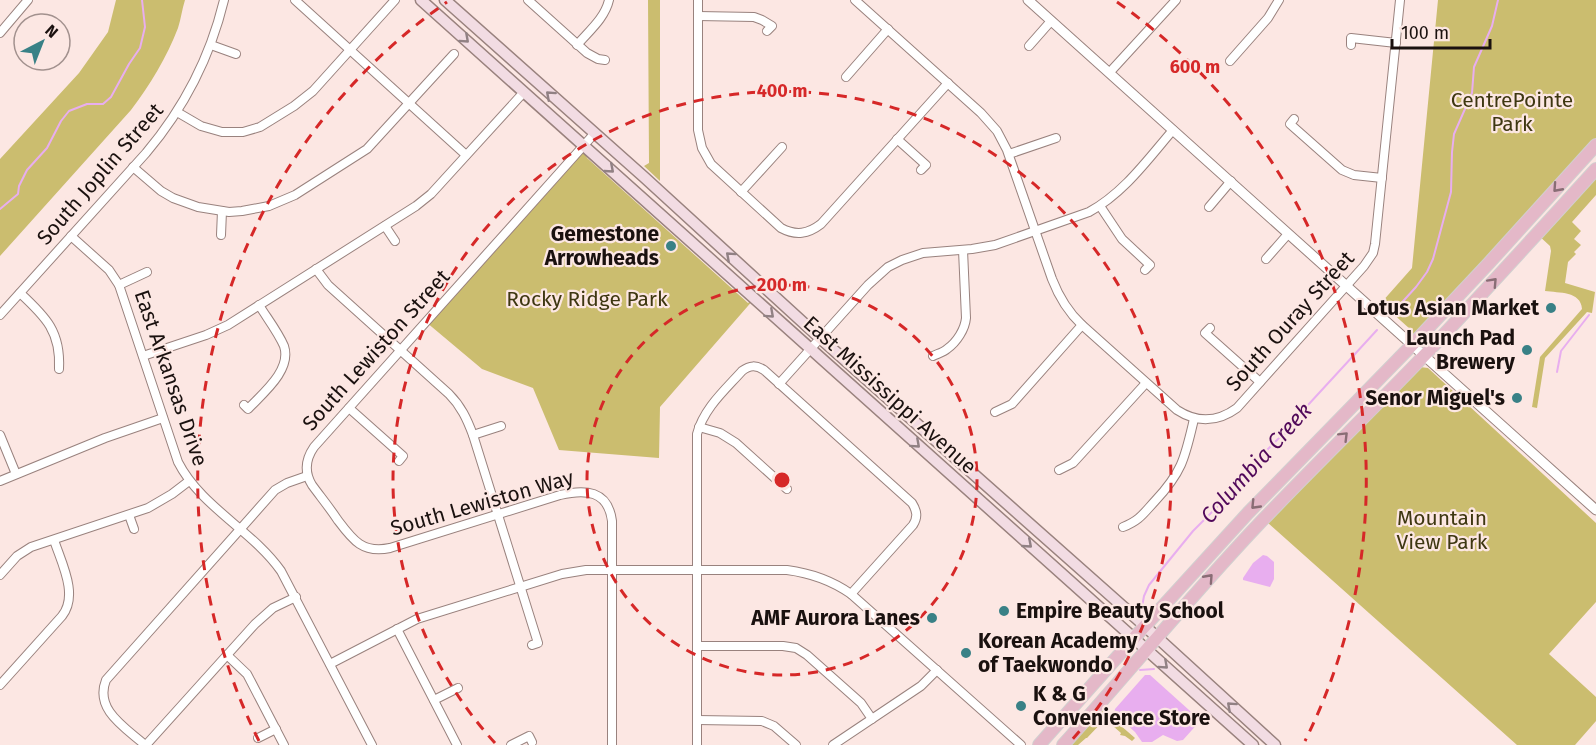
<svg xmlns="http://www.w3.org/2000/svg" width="1596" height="745" font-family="'Fira Sans',sans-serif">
<rect width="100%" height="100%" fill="#fce7e3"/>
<g fill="#cbbd6f">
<path d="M116 0H185C182 9 181 19 178 28 167 57 150 85 131 110L0 256V159L79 73 108 32Z"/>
<polygon points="648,0 660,0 660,181 644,166 649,163"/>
<polygon points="1438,0 1596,0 1596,145 1413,344 1410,329 1391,312 1391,310 1381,303 1412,268"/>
<polygon points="583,146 587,158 748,303 754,299 660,407 659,458 559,450 533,388 482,369 426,322"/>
<path d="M1596 168V195L1572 222 1581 231 1574 239 1581 245 1574 252 1576 254 1568 262 1565 283 1595 292 1592 313 1587 312 1545 358 1537 408 1532 407 1540 357 1582 309C1581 291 1559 293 1545 291L1551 251 1550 246 1537 234Z"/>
<polygon points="1420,367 1428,368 1596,523 1596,602 1549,654 1596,697 1596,721 1575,745 1517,745 1268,523 1309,478"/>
<polygon points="1098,706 1135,738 1132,741 1125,736 1120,735 1121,733 1105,719 1087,738 1086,738 1078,745 1063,745"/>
</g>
<g fill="#e8aeef">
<polygon points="1263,555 1267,556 1274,562 1274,579 1270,587 1243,580 1243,578 1253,563"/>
<polygon points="1145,675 1150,675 1199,719 1200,721 1183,740 1177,741 1163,735 1152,742 1142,742 1135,732 1114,713 1115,709"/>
</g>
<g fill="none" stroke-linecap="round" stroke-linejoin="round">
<g stroke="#e8aeef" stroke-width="2">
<polyline points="0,209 18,194 19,186 27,170 47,148 61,121 69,111 87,104 103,104 111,97 129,64 140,48 145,27 142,0"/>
<polyline points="1395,310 1416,287 1427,272 1433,259 1451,192 1452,152 1454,134 1472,93 1474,67 1492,26 1498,0"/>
<polyline points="1557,372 1561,351 1589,315"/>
<polyline points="1142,607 1144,596 1149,585 1193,531 1232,492 1265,452 1278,439 1285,434 1308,405 1377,330"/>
<polyline points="1140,670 1154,669"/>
</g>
<g stroke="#99827e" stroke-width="10">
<g id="minor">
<polyline points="295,0 466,155"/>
<polyline points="528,0 587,53 598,59 605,60"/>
<path d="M698 0V130L702 148 711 164 781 228C796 236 808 234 821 224L948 83"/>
<path d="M855 0 981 113 997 131 1007 150 1052 279C1059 297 1068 312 1082 325L1177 410C1197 423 1218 422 1237 408L1364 266 1373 253 1375 244 1400 0"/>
<polyline points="698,16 754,17 762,20 772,26 767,31"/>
<polyline points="0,33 28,0"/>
<polyline points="211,45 236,54"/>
<path d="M577 45C589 31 605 18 609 0"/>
<polyline points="1351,45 1351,38 1396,43"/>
<polyline points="1029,46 1051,21"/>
<polyline points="1230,61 1268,18 1279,0"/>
<polyline points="1110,72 1176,0"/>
<polyline points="846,77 888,29"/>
<polyline points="177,112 201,126 222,132 243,132 260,127 294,106 313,91 395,0"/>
<polyline points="1294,119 1290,124 1342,170 1354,175 1382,178"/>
<path d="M594 134 314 447C305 460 304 472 312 485 320 496 329 507 337 519 352 539 362 554 390 548L560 495C585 489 608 490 612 521V745"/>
<polyline points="897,139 926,165 921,170"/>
<polyline points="1009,154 1056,138"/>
<polyline points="133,167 161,191 173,198 198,207 229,212 242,211 269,206 295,195 367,149 454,54"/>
<polyline points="741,192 782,147"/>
<polyline points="1100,206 1122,239 1150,265 1145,270"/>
<polyline points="1209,207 1231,181"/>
<polyline points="385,226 395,241"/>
<polyline points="221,235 222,211"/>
<path d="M71 236 109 270 119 285 178 462C201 507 252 530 281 571L372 745"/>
<polyline points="1266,259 1288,234"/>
<path d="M316 269 328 285 449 394C461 406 467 419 473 435L538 643 532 645"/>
<polyline points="119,285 147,272"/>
<path d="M20 293C46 317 61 332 59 369"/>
<path d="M0 315 146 153C184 108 210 58 224 0"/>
<polyline points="1210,328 1205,333 1260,382"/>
<polyline points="143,356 206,335 228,325 416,206 431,194 524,92"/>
<path d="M933 356C937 354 944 352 947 349 957 342 965 329 966 318L963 250"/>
<path d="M779 384 868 285 888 267 902 260 923 253 972 249 995 245 1089 212C1124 193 1148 159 1173 130"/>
<path d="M244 405 248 409C263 393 292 370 284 346 278 332 267 318 259 305"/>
<polyline points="349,408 403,456 399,461"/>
<polyline points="995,412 1012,404 1082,325"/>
<polyline points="699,427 720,433 736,443 787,489"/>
<polyline points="0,435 16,474"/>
<polyline points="473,435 501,426"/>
<polyline points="1059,470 1073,463 1146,383"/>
<polyline points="0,481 105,438 163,418"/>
<polyline points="129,515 134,529"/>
<path d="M1123 527C1140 520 1143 514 1155 501 1183 471 1185 457 1194 419"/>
<polyline points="0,575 17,556 31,547 148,508 172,494 189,481"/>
<polyline points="397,629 457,745"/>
<polyline points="697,646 783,646 796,648 807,655 861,703 872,719"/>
<polyline points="227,655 247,674 284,745"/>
<path d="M330 664 417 619 562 574 586 570H787C810 573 831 580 851 594L1021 745"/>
<path d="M0 685 62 616C79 595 61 562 54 540"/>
<polyline points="434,700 458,688"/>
<polyline points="697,720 762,721 774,726 796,745"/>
<polyline points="258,738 276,729"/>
<path d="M145 745C126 728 94 710 106 680L275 490 287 483 307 476"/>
<polyline points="146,745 255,624 273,608 296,597"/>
<polyline points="511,745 529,736 532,742"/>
<path d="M697 745V434C704 408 725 390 742 371 750 365 756 365 764 370L912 503C917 511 918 517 913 525L851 594"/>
<polyline points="833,745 921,686 937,670"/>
</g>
</g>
<g stroke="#99827e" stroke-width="11">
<polyline id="tertiary" points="1028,0 1596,510"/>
</g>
<g stroke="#99827e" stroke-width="13">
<g id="secondary">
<polyline points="421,0 1253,745"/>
<polyline points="445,0 644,177 820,338 1137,619 1275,745"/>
</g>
</g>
<g stroke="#d1cfcf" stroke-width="14">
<g id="primary">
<polyline points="1039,745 1134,638 1248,513 1413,344 1489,263 1596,145"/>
<path d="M1063 745C1128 673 1189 598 1256 527 1309 471 1364 418 1418 362 1478 299 1537 234 1596 169"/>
</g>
</g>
<use href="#minor" stroke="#fff" stroke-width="8"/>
<use href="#tertiary" stroke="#fff" stroke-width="9"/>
<use href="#secondary" stroke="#f2dce3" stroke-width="10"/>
<use href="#primary" stroke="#e4b8c8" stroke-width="12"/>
</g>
<defs><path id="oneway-chevron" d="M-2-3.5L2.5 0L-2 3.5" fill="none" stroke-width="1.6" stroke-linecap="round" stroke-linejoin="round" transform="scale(1.5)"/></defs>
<g stroke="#918184">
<use href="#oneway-chevron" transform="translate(465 39) rotate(42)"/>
<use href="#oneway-chevron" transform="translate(550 95) rotate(-138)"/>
<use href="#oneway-chevron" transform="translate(610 169) rotate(41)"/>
<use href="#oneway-chevron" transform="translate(730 256) rotate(-138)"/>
<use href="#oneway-chevron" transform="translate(770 314) rotate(42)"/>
<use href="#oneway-chevron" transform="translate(916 444) rotate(42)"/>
<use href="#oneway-chevron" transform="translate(1028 544) rotate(41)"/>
<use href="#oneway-chevron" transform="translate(1164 665) rotate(42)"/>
<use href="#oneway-chevron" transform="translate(1231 706) rotate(-138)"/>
</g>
<g stroke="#896d75">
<use href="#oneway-chevron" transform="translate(1557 188) rotate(132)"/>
<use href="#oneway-chevron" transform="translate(1493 282) rotate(-47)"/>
<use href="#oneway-chevron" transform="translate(1344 436) rotate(-45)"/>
<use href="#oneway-chevron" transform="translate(1255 505) rotate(134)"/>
<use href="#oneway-chevron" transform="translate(1209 578) rotate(-48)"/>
</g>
<g fill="none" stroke="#d62828" stroke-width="3" stroke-dasharray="10 8">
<circle cx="782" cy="480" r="195"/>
<path d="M495 743A389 389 0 1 1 1069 743"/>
<path d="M259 741A584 584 0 0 1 447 2M1117 2A584 584 0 0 1 1305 741"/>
</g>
<g fill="#398186" stroke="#fce7e3" stroke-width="2">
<circle cx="671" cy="246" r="6"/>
<circle cx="1551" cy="308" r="6"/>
<circle cx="1527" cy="350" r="6"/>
<circle cx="1517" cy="398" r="6"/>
<circle cx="1004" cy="611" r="6"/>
<circle cx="932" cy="618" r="6"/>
<circle cx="966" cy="653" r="6"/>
<circle cx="1021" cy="706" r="6"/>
</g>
<g text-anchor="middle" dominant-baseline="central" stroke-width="4.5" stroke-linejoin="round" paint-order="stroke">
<g font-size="21" fill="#3e3711" stroke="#fce7e3">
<text x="1512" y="100">CentrePointe<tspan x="1512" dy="24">Park</tspan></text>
<text x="587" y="299">Rocky Ridge Park</text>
<text x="1442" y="518">Mountain<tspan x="1442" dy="24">View Park</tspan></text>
</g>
<g font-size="21" fill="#1a110f" stroke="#fce7e3">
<text transform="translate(100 174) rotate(-49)">South Joplin Street</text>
<text transform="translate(1290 321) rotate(-48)">South Ouray Street</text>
<text transform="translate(376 350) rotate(-48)">South Lewiston Street</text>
<text transform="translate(171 378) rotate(71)">East Arkansas Drive</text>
<text transform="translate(890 395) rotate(42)">East Mississippi Avenue</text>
<text transform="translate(482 503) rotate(-16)">South Lewiston Way</text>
</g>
<g font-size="21" font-weight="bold" fill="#1a110f" stroke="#fce7e3" text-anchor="end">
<text x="659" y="234">Gemestone<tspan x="659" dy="24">Arrowheads</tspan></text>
<text x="1539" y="308">Lotus Asian Market</text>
<text x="1515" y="338">Launch Pad<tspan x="1515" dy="24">Brewery</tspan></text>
<text x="1505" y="398">Senor Miguel's</text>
<text x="1016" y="611" text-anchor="start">Empire Beauty School</text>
<text x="920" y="618">AMF Aurora Lanes</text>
<text x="978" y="641" text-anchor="start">Korean Academy<tspan x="978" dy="24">of Taekwondo</tspan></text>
<text x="1033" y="694" text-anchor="start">K &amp; G<tspan x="1033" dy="24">Convenience Store</tspan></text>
</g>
<g font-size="22" font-style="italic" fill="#51095a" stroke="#fce7e3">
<text transform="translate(1256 463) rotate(-48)">Columbia Creek</text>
</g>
</g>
<circle cx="782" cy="480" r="9" fill="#d62828" stroke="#fce7e3" stroke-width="3"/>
<g font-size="18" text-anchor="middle" font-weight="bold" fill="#d62828" stroke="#fce7e3" stroke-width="4.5" stroke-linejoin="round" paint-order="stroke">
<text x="1195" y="73">600 m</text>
<text x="782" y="97">400 m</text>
<text x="782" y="291">200 m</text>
</g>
<g transform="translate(42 42) rotate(42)"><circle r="28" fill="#fce7e3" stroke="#a2918e" stroke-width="1.5"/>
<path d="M0-4.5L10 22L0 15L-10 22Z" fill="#398186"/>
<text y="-9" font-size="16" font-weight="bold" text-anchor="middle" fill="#1a110f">N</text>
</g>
<path d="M1392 39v9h98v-9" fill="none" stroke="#1a110f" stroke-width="3"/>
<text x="1401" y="39" font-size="18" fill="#1a110f" stroke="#fce7e3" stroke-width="4.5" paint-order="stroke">100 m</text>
</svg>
